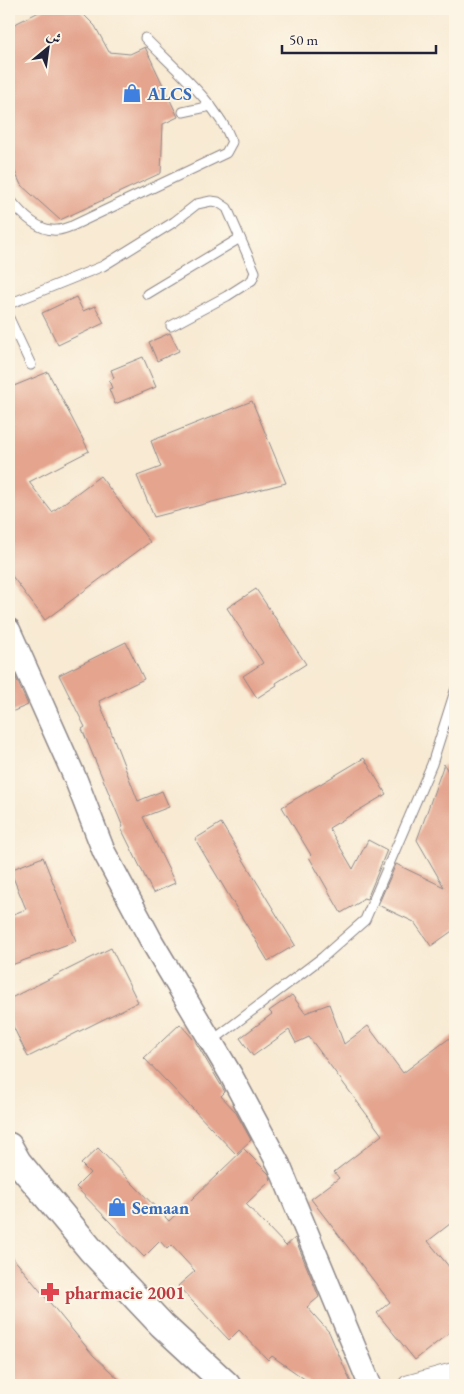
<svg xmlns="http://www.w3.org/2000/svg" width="464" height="1394" font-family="'EB Garamond',Amiri,serif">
<rect width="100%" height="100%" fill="#fcf5e5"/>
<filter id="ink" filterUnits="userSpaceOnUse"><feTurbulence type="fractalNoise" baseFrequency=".02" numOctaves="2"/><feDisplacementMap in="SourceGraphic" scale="10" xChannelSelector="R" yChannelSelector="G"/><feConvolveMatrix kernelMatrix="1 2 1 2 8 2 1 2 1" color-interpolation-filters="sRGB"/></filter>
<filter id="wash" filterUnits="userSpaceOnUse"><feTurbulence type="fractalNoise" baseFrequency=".0096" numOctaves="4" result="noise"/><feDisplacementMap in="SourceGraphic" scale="20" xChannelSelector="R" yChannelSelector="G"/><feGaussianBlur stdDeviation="1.12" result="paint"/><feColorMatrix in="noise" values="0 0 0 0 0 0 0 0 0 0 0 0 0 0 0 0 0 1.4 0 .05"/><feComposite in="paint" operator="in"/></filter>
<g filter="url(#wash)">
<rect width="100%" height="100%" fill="#f8ead3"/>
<g id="blocks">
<g fill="#e4a48e">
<polygon points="45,9 78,9 95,26 109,52 130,54 145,47 178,117 163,124 161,173 60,220 21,185 9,159 9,27"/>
<polygon points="76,297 83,311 95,306 104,323 58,345 42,313"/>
<polygon points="170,333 179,351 157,361 149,342"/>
<polygon points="143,357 156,387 115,404 109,389 112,388 109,381 114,378 111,370"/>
<polygon points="48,372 89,451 29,482 52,512 100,476 150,542 45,620 9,572 9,388"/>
<polygon points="252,401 286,483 154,517 137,476 161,467 151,441"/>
<polygon points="256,589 306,664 276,683 277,685 257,698 243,676 263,663 227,608"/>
<polygon points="126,642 144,679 99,701 138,801 162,791 169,807 143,817 175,883 153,893 121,828 123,827 82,729 85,727 59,675"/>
<polygon points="9,662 28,705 9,713"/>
<polygon points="364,758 386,794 329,828 353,869 368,840 387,850 367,899 363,898 360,902 341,913 309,857 311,855 282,807"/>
<polygon points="444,764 455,785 455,929 431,946 414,922 378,905 396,864 444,887 417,840"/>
<polygon points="221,823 295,945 268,961 195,839"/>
<polygon points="43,857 76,941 9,966 9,916 26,909 10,870"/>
<polygon points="111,948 138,1002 28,1057 9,1018 9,999"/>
<polygon points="292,995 305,1013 329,1004 344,1044 368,1026 403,1073 455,1034 455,1220 428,1241 455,1274 455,1328 415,1360 377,1313 390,1302 311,1199 339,1178 334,1172 382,1135 309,1037 296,1043 289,1030 253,1056 240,1038 272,1014 269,1011"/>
<polygon points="180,1024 195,1041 225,1092 221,1096 235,1111 251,1140 236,1154 144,1058"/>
<polygon points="98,1148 169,1221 244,1149 269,1174 271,1180 246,1204 286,1246 295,1238 319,1297 307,1307 329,1332 352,1385 313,1385 272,1356 268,1360 239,1330 229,1340 178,1286 195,1271 171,1245 167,1249 160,1241 144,1257 76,1187 90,1173 81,1164"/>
<polygon points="9,1253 93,1355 125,1385 9,1385"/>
</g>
</g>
</g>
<g filter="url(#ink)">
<use href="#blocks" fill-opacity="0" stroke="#8d8687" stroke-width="1"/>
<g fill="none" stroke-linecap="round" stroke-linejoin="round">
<g stroke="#8d8687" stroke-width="11">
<g id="service">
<polyline points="183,112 211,106"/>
<path d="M9 198C19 211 38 232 57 230 62 230 68 227 72 226L226 153 232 142C218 104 173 67 145 38"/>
<polyline points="147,294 240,238"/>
<polyline points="9,304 103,266 174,222 197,204 211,201 218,202 227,208 255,272 252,280 227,296 171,326"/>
<polyline points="9,318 31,365"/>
<polyline points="212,1041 323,957 365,920 432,764 455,691"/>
</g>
</g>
<g stroke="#8d8687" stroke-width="21">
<polyline id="minor" points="408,1385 455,1372"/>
</g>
<g stroke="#8d8687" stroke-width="25">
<polyline id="tertiary" points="9,630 76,780 104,852 152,942 231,1075 279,1165 370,1385"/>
</g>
<g stroke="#8d8687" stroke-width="29">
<polyline id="secondary" points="9,1146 18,1162 91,1250 162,1325 227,1385"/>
</g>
<use href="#service" stroke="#fff" stroke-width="9"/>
<use href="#minor" stroke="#fff" stroke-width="19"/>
<use href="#tertiary" stroke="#fff" stroke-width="22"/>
<use href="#secondary" stroke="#fff" stroke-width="26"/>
</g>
</g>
<defs>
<g id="shop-bare" transform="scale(1.5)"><path d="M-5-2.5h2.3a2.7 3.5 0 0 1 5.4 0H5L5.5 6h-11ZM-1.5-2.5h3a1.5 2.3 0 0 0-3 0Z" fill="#3f7fe0" stroke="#fcf5e5" stroke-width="2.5" paint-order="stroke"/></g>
<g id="pharmacy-bare" transform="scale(1.5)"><path d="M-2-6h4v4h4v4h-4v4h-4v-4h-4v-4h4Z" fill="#e0444e" stroke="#fcf5e5" stroke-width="2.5" paint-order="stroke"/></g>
</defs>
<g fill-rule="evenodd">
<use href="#shop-bare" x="132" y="93"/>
<use href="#shop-bare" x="117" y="1207"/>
<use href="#pharmacy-bare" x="50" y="1292"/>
</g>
<g text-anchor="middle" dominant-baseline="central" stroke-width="4" stroke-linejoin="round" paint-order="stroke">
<g font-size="18" font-weight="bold" fill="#366cbe" stroke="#fcf5e5" text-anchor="start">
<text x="147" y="93">ALCS</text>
<text x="132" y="1207">Semaan</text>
</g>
<g font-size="18" font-weight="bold" fill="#be3a42" stroke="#fcf5e5" text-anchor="start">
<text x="65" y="1292">pharmacie 2001</text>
</g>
</g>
<rect width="464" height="1394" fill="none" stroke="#fcf5e5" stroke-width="30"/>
<g transform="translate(48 48) rotate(29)" stroke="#fcf5e5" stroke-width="4" paint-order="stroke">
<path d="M0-4L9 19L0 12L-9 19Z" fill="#22223b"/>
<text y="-8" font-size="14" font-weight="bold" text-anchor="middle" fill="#22223b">ش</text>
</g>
<path d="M282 45v8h154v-8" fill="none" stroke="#22223b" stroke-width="2.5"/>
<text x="289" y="45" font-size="15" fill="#22223b" stroke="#fcf5e5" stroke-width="4" paint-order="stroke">50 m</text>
</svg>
